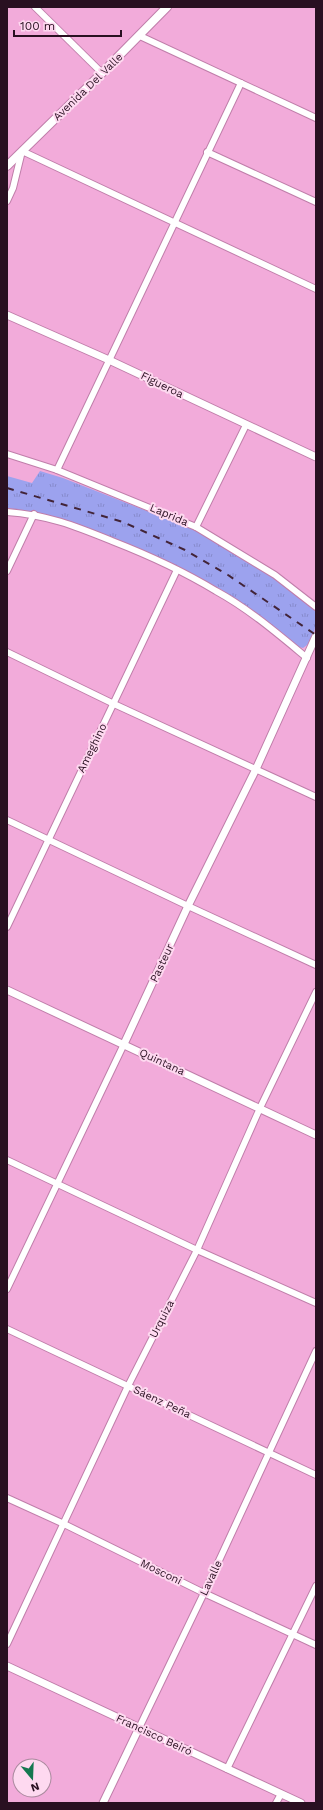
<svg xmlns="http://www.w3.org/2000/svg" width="323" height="1810" font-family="'Work Sans',sans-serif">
<defs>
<pattern id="grass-tufts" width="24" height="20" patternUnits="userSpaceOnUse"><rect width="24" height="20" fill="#9ca2ee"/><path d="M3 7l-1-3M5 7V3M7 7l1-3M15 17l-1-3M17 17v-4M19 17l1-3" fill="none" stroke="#868acc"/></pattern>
</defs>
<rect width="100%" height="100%" fill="#f2abda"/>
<path fill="url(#grass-tufts)" d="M40 471 63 478 198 531 273 577 316 610C316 623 316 641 303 648L299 647 280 631 222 590 172 563 66 521 40 513 7 508V476L32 483Z"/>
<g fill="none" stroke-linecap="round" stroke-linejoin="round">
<g stroke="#c07eaa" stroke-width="8">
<g id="minor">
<polyline points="35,7 102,73"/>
<polyline points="140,36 316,118"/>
<polyline points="207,152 316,202"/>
<polyline points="7,201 13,188 22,151 316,289"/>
<polyline points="7,454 57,470 196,527 275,575 316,607"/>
<polyline points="57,470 241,83"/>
<path d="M7 512C48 515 75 526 112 541 148 555 183 571 216 591 249 609 278 634 307 658"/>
<polyline points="196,527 246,425"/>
<polyline points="7,571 34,514"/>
<polyline points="7,652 114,704 316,797"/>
<polyline points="7,820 188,906 316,965"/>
<polyline points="7,927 177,570"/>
<polyline points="7,1160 197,1250 316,1303"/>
<polyline points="7,1289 124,1044"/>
<polyline points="7,1329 316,1475"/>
<polyline points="7,1498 64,1524 204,1593 316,1645"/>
<polyline points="7,1644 128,1386 197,1250 260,1108 316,992"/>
<polyline points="139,1728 204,1593 316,1351"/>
<polyline points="227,1769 316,1586"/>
<polyline points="276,1803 281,1794"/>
</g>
</g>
<g stroke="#c07eaa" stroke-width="9">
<g id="tertiary">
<polyline points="7,315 109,360 316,457"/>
<polyline points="7,990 316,1135"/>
<polyline points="124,1044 188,906 256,769 316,636"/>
<polyline points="7,1666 301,1803"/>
<polyline points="103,1803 139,1728"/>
</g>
</g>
<g stroke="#c07eaa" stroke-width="10">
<polyline id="secondary" points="7,166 102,73 167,7"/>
</g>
<use href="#minor" stroke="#fff" stroke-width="6"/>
<use href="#tertiary" stroke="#fff" stroke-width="7"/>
<use href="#secondary" stroke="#fff" stroke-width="8"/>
<polyline stroke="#422438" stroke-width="2" stroke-dasharray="7 7" stroke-linecap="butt" points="7,488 123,522 185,550 228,575 316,635"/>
</g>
<g text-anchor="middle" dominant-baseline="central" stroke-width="4" stroke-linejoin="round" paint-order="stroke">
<g font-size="11" fill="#291021" stroke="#fed9f0">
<text transform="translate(88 87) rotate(-44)">Avenida Del Valle</text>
<text transform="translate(162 385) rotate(26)">Figueroa</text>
<text transform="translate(169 515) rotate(23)">Laprida</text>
<text transform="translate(92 748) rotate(-64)">Ameghino</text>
<text transform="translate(162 963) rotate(-65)">Pasteur</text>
<text transform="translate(162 1062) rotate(25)">Quintana</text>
<text transform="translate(162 1319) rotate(-63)">Urquiza</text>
<text transform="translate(162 1402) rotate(25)">Sáenz Peña</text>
<text transform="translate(161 1572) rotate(26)">Mosconi</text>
<text transform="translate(211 1578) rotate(-65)">Lavalle</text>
<text transform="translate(154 1735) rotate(25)">Francisco Beiró</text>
</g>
</g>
<rect width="323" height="1810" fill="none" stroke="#291021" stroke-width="16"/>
<g transform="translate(32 1778) rotate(161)"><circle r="19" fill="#fed9f0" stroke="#a9899d"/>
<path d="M0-3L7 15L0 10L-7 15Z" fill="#157850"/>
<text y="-6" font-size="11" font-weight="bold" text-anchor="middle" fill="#291021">N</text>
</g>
<path d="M14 30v6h107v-6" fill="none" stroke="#291021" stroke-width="2"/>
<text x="20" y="30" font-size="12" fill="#291021" stroke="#fed9f0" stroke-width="3" paint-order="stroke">100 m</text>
</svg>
